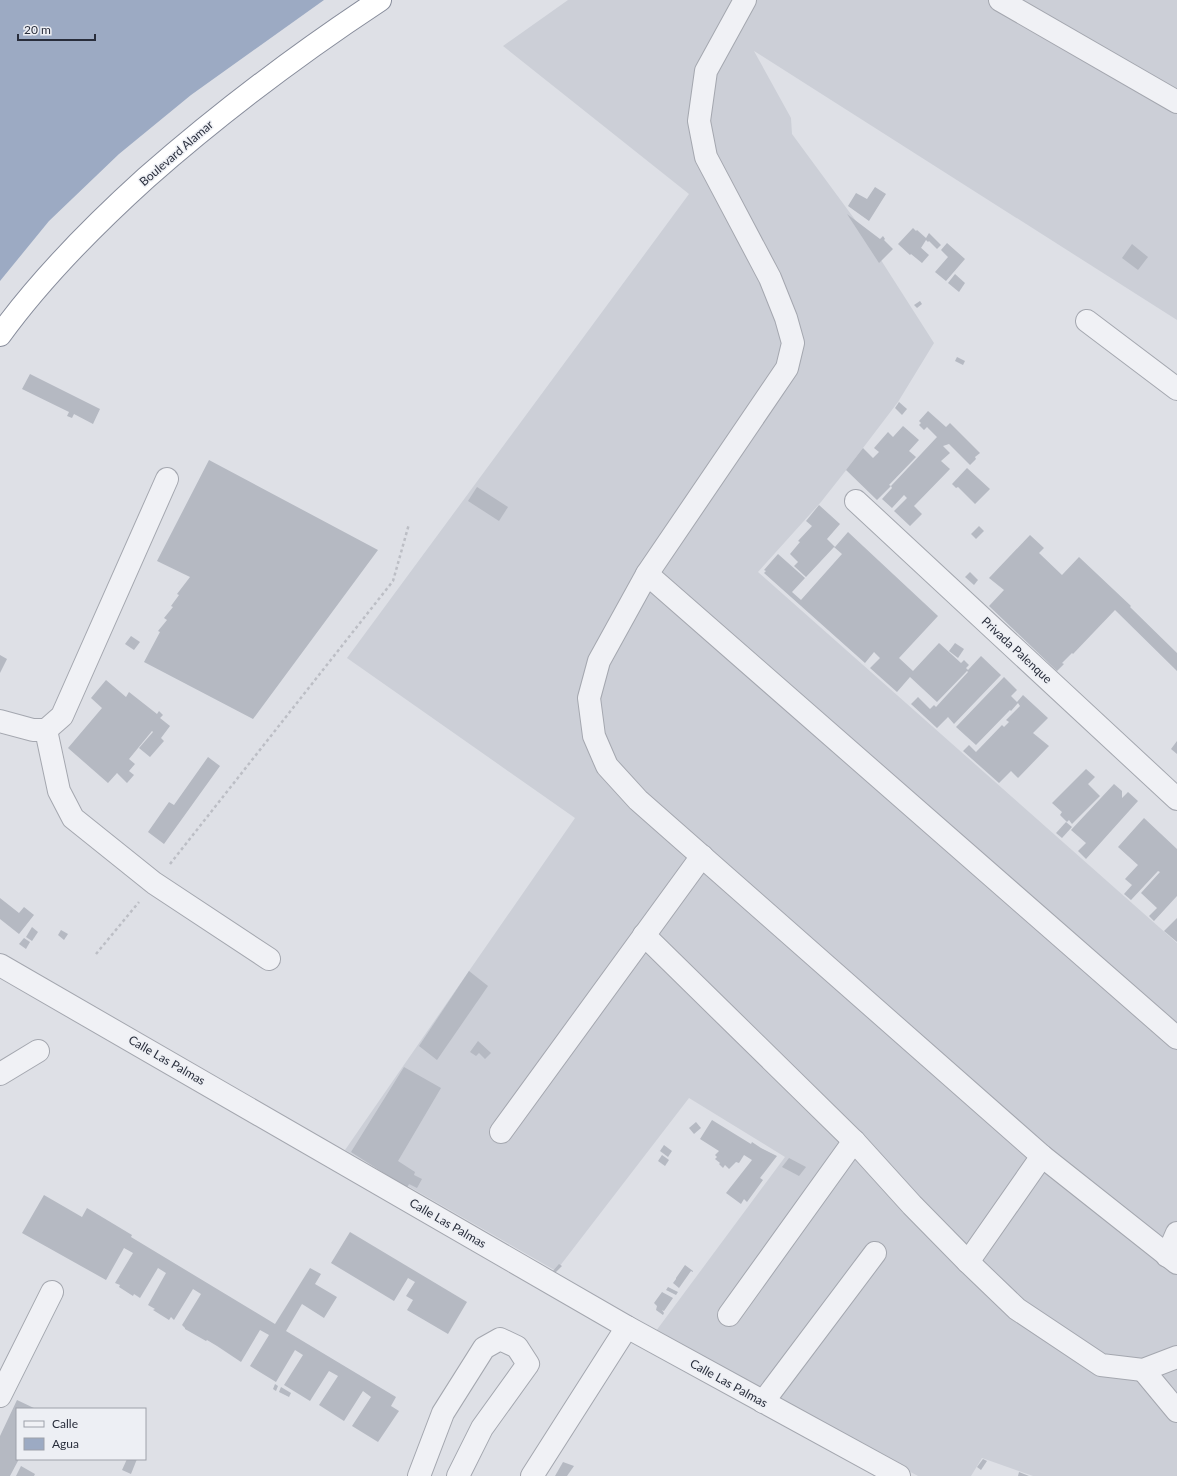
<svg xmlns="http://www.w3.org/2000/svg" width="1177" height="1476" font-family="Lato,sans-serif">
<rect width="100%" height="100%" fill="#dee0e6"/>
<polygon fill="#cccfd7" points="568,0 1177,0 1177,320 754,51 791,118 792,134 856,221 934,343 898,402 847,469 821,502 758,572 1177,943 1177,1476 1033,1476 982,1458 971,1476 918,1476 744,1383 656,1331 785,1157 689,1098 556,1271 345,1150 575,818 347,658 689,194 503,46"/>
<polygon fill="#9caac3" points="0,0 324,0 191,95 119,154 49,221 0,281"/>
<g fill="#b5b9c2">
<polygon points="875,187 886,194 869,221 848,206 856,193 867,199"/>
<polygon points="847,214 880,239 883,236 885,239 884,240 893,249 879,263"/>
<polygon points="913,228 916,231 917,230 926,238 929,233 941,245 937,249 929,241 928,242 926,240 921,248 919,246 929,255 922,263 911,254 910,255 898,244"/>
<polygon points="947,243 965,259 946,281 935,272 948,257 941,250"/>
<polygon points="1132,244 1148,257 1138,270 1122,258"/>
<polygon points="955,274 965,283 959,292 948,283"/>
<polygon points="920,301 922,304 917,308 914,305"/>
<polygon points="957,357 965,361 963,365 955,361"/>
<polygon points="30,374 100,409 93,424 74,414 72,418 67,416 69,412 22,389"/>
<polygon points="899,402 907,409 902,415 895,408"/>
<polygon points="928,411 946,427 950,423 980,453 975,457 976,459 970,465 949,444 943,446 950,453 941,461 950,469 915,505 914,506 922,514 910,526 894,511 907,498 904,495 892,508 882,499 892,488 891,486 937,437 927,427 924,430 919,425 921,423 919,421"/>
<polygon points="903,426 919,440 909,451 916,457 889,485 891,486 877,500 846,470 863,448 873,458 879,452 874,448 888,432 893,437"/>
<polygon points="209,460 378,550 253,719 144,662 160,632 158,631 167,620 164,618 173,607 171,606 179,595 177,594 190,577 157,561"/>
<polygon points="967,468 990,489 975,504 958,487 956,488 952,484"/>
<polygon points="477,487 508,507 499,521 468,501"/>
<polygon points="819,505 840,524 827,539 835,547 848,532 938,616 899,658 913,671 939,643 961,663 964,660 969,665 966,668 968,670 981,656 1001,675 954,724 948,717 937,728 911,704 918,697 930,709 934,705 936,707 968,672 967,671 937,702 910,677 897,692 870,668 880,658 874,652 865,663 764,573 766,571 764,570 778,554 805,578 792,592 801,600 842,554 834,547 806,577 794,566 798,562 790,554 800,542 798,541 812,526 806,521"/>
<polygon points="979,526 984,531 976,539 971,534"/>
<polygon points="1030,535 1044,548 1039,553 1062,575 1079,557 1131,606 1130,607 1177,653 1177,671 1115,610 1073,654 1072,653 1062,663 1064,664 1057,671 989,606 1004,590 989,578"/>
<polygon points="970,572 978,580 974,585 965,577"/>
<polygon points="131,636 140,642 134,650 125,644"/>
<polygon points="955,643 964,649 958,658 949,651"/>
<polygon points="0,655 7,659 0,673"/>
<polygon points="1004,677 1017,690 1011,696 1017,702 1023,695 1048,718 1033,733 1049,746 1018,778 1011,771 999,783 963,751 969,745 976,752 1002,725 1004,727 1009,722 1006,720 1020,706 1018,703 1011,711 1010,710 976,745 956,727"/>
<polygon points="106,680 126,697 129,692 157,714 159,711 163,715 160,718 170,726 161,738 164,741 150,757 139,748 153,732 152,731 129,759 135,764 129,771 134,775 127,783 117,773 108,783 68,748 102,708 91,698"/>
<polygon points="1177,741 1177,754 1171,749"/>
<polygon points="208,757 220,766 164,844 148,832 169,802 174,805"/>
<polygon points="1086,769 1095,777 1088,784 1100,796 1072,824 1069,820 1067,822 1060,815 1062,812 1052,803"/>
<polygon points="1114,784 1122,791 1122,798 1128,792 1138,801 1086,859 1078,851 1086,843 1071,830"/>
<polygon points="1144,818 1177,849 1177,896 1154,921 1149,916 1157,908 1141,893 1160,872 1158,871 1131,900 1124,894 1132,885 1125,879 1138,865 1118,847"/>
<polygon points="1066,822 1072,827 1062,838 1056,833"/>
<polygon points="0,898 19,913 24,907 34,915 19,934 0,919"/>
<polygon points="1177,918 1177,942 1164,931"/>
<polygon points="32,927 38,932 32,941 26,937"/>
<polygon points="61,930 68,934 64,940 58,935"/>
<polygon points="24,938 30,942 26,949 19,944"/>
<polygon points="469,971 488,986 437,1060 419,1046"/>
<polygon points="478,1041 491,1053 485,1059 479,1053 476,1056 470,1052"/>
<polygon points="404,1067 441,1088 398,1161 415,1172 414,1175 422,1179 417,1188 409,1184 407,1188 351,1152"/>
<polygon points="712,1120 751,1144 752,1142 761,1148 777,1156 760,1178 763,1180 747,1202 744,1199 741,1204 726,1193 752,1160 744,1155 739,1163 736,1162 729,1169 725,1165 723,1168 719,1164 720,1163 715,1159 717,1157 715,1155 719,1151 700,1139"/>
<polygon points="696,1122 701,1128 694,1134 689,1128"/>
<polygon points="664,1145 672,1151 668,1157 660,1151"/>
<polygon points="662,1155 669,1160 665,1166 658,1161"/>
<polygon points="789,1158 806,1167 799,1176 782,1167"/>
<polygon points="44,1195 82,1217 87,1208 132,1235 131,1237 275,1324 310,1268 321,1274 315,1284 337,1297 324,1318 302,1304 286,1331 396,1397 391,1406 399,1411 378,1442 352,1426 371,1397 363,1391 344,1421 319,1405 338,1376 329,1371 310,1401 284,1385 303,1355 295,1350 276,1382 250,1366 269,1335 260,1330 241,1362 217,1346 207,1340 206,1341 185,1329 185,1328 182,1325 201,1294 193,1289 174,1320 171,1317 169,1320 153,1310 155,1309 148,1305 166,1273 158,1268 140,1298 134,1294 133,1296 119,1287 120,1285 115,1283 133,1253 124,1248 106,1280 22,1233"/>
<polygon points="350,1232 467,1302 448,1334 407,1310 413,1300 406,1296 415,1282 408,1278 394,1301 331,1263"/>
<polygon points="559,1264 562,1266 555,1273 552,1272"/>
<polygon points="685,1265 693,1271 693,1272 691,1271 679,1288 673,1283 676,1279 676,1278"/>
<polygon points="668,1287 678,1292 676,1295 666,1290"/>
<polygon points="662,1292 673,1298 664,1311 662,1310 664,1313 663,1315 656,1310 657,1306 654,1303"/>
<polygon points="275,1384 278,1386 276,1391 273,1389"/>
<polygon points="281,1387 291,1393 289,1397 279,1392"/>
<polygon points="17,1400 36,1409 17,1409 17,1459 19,1459 10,1476 0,1476 0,1436"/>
<polygon points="127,1459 137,1459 131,1474 122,1470"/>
<polygon points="983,1459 987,1461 981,1470 977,1467"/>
<polygon points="563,1462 574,1466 567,1476 555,1476"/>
<polygon points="21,1466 35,1474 34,1476 16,1476"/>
<polygon points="1019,1472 1029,1476 1018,1476"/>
</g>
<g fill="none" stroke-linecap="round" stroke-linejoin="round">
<g stroke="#a4a7af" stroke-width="24">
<g id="minor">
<polyline points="745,0 706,71 699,121 706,157 770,278 786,318 793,343 787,368 647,574 599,661 589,698 594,736 607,766 638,800 1042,1156 1177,1263"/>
<polyline points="1000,0 1177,102"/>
<polyline points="1087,321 1177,389"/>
<polyline points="856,501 1177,799"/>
<polyline points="647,574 1177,1038"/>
<polyline points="0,721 33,730 46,730 62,716 167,479"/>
<polyline points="46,730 59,791 73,818 154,883 269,959"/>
<polyline points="644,935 854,1141 912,1205 968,1262 1017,1309 1101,1365 1143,1370 1177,1357"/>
<polyline points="0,965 627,1327 899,1476"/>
<polyline points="0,1074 38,1051"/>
<polyline points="501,1132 702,856"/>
<polyline points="1167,1256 1177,1233"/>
<polyline points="968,1262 1042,1156"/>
<polyline points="729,1315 854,1141"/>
<polyline points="1143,1370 1177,1411"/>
<polyline points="0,1396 52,1292"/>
<polyline points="763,1402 875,1253"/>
<polyline points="419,1476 443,1413 484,1348 500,1339 517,1347 528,1364 482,1428 458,1476"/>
<polyline points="532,1476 627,1327"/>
</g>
</g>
<g stroke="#878c9b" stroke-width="24">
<path id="highway" d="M0 335C42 277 93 226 146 178 220 113 298 54 380 0"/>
</g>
<g stroke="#bcbec5" stroke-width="2.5" stroke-dasharray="3 3" stroke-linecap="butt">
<polyline points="170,864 393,581 409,524"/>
<polyline points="96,954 139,902"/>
</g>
<use href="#minor" stroke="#f0f1f5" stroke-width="22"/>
<use href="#highway" stroke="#fff" stroke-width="22"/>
</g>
<g text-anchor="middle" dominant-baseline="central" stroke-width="3" stroke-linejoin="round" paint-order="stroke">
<g font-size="12" fill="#282d3b" stroke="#edeff4">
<text transform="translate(176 153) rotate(-41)">Boulevard Alamar</text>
<text transform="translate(1017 650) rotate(43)">Privada Palenque</text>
<text transform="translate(167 1060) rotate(30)">Calle Las Palmas</text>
<text transform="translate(448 1223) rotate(30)">Calle Las Palmas</text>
<text transform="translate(729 1383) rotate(29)">Calle Las Palmas</text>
</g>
</g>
<rect x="16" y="1408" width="130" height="52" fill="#edeff4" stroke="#9ea1aa"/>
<rect x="24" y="1421" width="20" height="6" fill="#f0f1f5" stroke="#9ea1aa"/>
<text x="52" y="1428" font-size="12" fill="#282d3b">Calle</text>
<rect x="24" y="1438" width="20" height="12" fill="#9caac3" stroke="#9ea1aa"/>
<text x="52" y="1448" font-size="12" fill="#282d3b">Agua</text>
<path d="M18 34v6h77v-6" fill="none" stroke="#282d3b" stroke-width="2"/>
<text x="24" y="34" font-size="12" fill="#282d3b" stroke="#edeff4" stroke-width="3" paint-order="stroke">20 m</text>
</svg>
